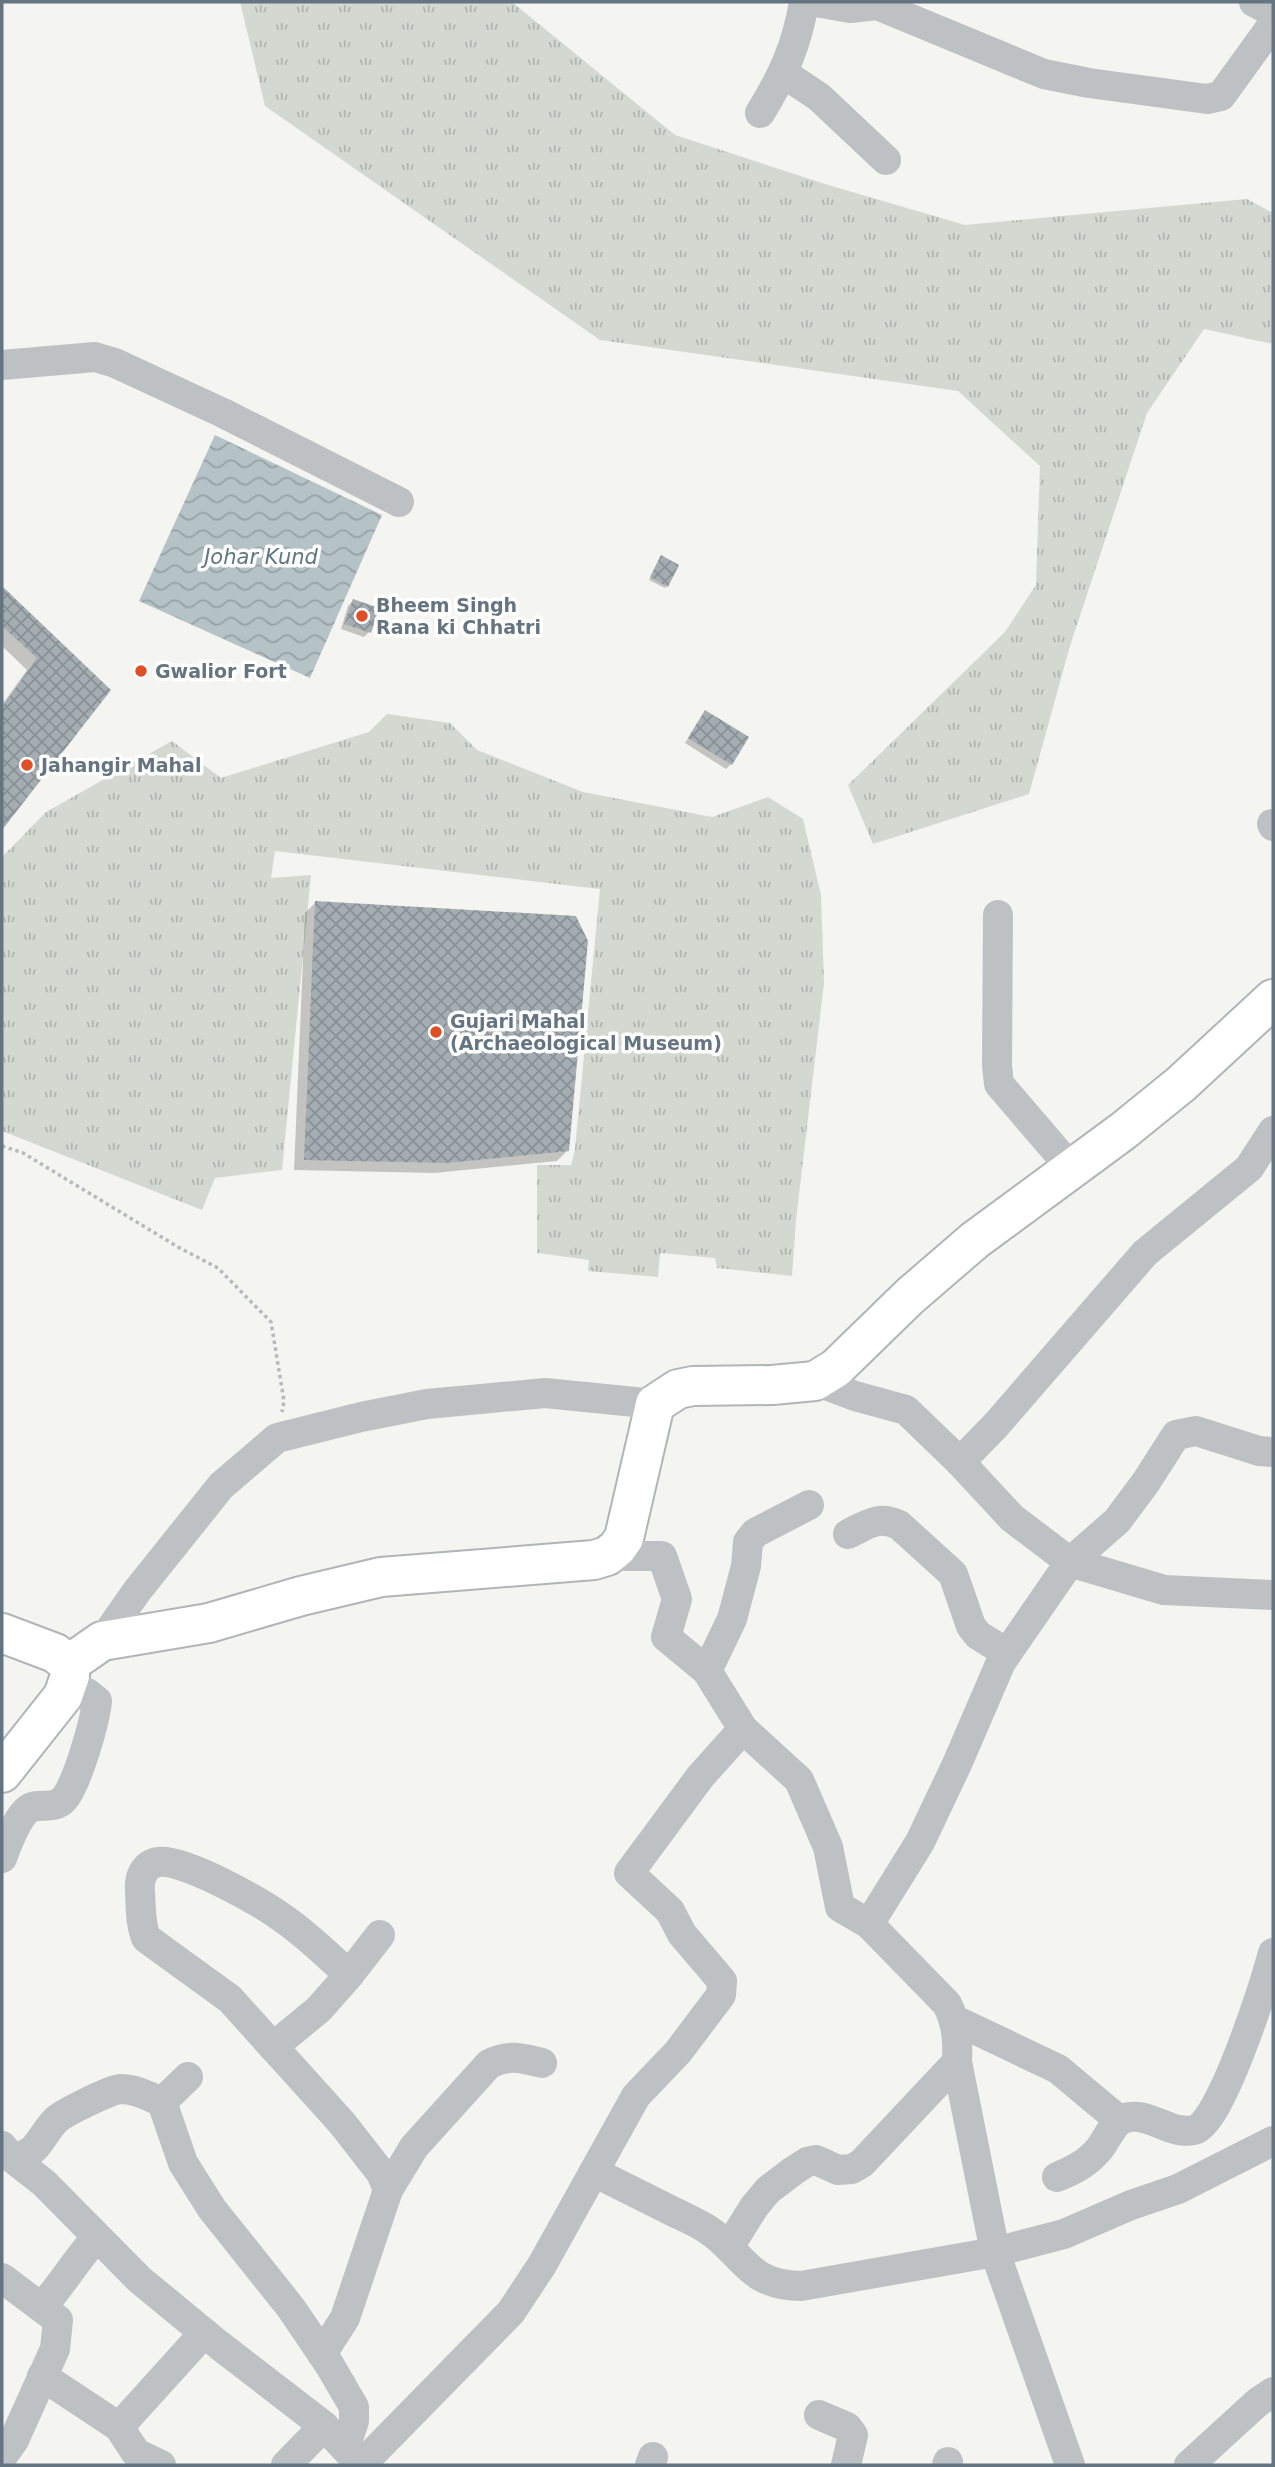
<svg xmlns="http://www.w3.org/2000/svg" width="1275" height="2467" font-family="'DejaVu Sans',sans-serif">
<defs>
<pattern id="grass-tufts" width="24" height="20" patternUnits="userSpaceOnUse" patternTransform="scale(1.75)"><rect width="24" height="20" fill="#d3d9d0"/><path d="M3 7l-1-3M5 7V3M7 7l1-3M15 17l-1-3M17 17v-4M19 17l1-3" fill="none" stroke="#afb5ae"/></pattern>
<pattern id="water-waves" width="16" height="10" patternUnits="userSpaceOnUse" patternTransform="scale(1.75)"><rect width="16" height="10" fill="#b5c2c6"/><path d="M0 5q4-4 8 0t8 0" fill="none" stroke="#97a2a6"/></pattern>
<pattern id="building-cross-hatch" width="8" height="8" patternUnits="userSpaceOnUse" patternTransform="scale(1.75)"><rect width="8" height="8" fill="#a4adb2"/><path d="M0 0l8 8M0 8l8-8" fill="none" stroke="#899196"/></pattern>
</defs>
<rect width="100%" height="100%" fill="#f4f4f0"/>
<g fill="url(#grass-tufts)">
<polygon points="240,2 512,2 675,135 825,184 965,225 1247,199 1273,213 1273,344 1204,329 1147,413 1070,646 1029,794 873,844 848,785 1005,632 1036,585 1040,466 958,391 600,340 265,106"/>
<polygon points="387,714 450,723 477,750 583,792 712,817 768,797 803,819 821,895 824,983 796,1220 792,1276 717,1268 715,1258 660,1253 658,1277 588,1271 589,1260 537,1253 537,1165 571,1165 575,1149 600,889 275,851 271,878 311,875 282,1170 215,1178 202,1210 2,1131 2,857 46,812 172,741 221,778 369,732"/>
</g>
<polygon fill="url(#water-waves)" points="215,435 382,515 310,678 139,601"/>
<g fill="#0003">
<polygon points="659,560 667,586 665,588 649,580"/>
<polygon points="2,588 109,690 2,827 2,700 4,702 27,670 2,646"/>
<polygon points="353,601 369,632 364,637 341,629 348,606"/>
<polygon points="705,712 731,764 726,769 685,743"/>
<polygon points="315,903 567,1151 557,1161 434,1173 294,1170 305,913"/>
</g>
<g fill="url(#building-cross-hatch)">
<polygon points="661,555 679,565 668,587 650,577"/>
<polygon points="2,586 111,690 2,830 2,707 37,658 2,626"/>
<polygon points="353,599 379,608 371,633 344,624"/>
<polygon points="705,710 749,737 732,765 688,738"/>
<polygon points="315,901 576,916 588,941 569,1151 446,1163 304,1160"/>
</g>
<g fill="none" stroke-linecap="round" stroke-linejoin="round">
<g stroke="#b0b5b8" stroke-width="42">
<g id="major">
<polyline points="2,1633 55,1653 69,1664 70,1676 63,1696 2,1773"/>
<polyline points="69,1664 102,1641 209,1623 301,1596 381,1577 594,1560 607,1556 617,1548 624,1538 655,1404 678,1389 693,1386 772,1385 815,1381 836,1368 910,1296 975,1240 1123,1131 1181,1084 1273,999"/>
</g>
</g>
<polyline stroke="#b7babc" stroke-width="3.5" stroke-dasharray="3.5 3.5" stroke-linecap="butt" points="2,1146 23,1153 178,1247 218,1268 271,1322 284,1401 282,1412"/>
<g stroke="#bdc1c4" stroke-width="30">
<polyline points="816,2 850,8 877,5 1044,74 1089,83 1207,99 1221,96 1273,24"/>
<polyline points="1254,2 1273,12"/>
<polyline points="783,73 819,97 886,160"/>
<path d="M760 113C783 76 797 45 804 2"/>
<polyline points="2,365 95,357 115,363 223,413 399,502"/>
<polyline points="1272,824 1273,826"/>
<polyline points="998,915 997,1065 999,1084 1071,1168"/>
<polyline points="815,1381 855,1396 906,1410 960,1462 1012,1518 1070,1562 1164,1590 1273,1595"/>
<polyline points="960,1462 996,1425 1145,1253 1249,1168 1273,1131"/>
<path d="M848 1534C867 1525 878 1515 899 1525L953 1574 971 1626 978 1635 1007 1653"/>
<polyline points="607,1556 662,1556 677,1599 666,1637 707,1671 743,1729"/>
<polyline points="102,1641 137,1591 221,1486 277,1438 361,1417 427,1404 545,1393 655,1404"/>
<polyline points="707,1671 732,1619 746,1566 748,1542 755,1533 809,1505"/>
<path d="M2 1858C7 1845 19 1811 32 1807 43 1804 55 1809 64 1799 77 1784 95 1722 97 1701L87 1693 63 1696"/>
<polyline points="955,2020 1058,2069 1119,2120"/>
<polyline points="273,2047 319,2009 349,1975 380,1935"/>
<polyline points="162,2102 183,2163 212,2209 291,2308 329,2364 354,2407 354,2421 345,2448"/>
<polyline points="2,2146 12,2158 44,2183 140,2280 219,2345 324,2426 361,2465"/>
<path d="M12 2158C40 2154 39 2137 56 2120 63 2113 112 2089 120 2089 136 2089 148 2096 162 2102L188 2077"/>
<path d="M594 2172C620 2185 646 2198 672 2211 684 2217 696 2222 707 2229 745 2254 746 2285 801 2286L995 2252 1064 2234 1131 2205 1178 2189 1273 2141"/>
<path d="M1057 2177C1074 2170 1088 2163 1100 2148 1107 2139 1113 2123 1123 2119 1147 2109 1169 2136 1194 2130 1221 2124 1265 1982 1273 1953"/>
<path d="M388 2190 414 2147 489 2064C508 2054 522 2058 542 2063"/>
<polyline points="729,2247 754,2207 768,2190 793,2171 807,2162 816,2160 838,2170 852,2169 862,2163 957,2062"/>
<polyline points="2,2278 58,2320 55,2349 14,2440 2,2457"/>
<path d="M43 2306C62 2284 77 2259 96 2238"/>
<path d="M322 2354 345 2318 388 2190 381 2173 342 2123 230 1999 146 1938C140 1923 141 1907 140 1891 139 1878 143 1865 158 1862 184 1858 262 1903 284 1919 307 1935 329 1956 349 1975"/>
<polyline points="42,2376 119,2427 136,2453 161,2465"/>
<polyline points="819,2415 847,2427 853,2435 846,2465"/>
<polyline points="119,2427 204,2333"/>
<polyline points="286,2465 324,2426"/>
<polyline points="361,2465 511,2312 542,2265 636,2096 678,2052 721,1995 722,1981 682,1934 670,1911 629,1873 700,1777 743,1729 799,1780 828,1847 840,1907 869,1924"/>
<polyline points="650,2465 653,2457"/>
<polyline points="947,2465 948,2462"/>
<path d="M1070 2465 995 2252 957 2062C958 2040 957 2024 947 2004L869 1924 920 1842 957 1764 1001 1662 1070 1562 1117 1521 1146 1482 1176 1435 1196 1431 1259 1451 1273 1452"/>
<polyline points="1189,2465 1258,2402 1273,2392"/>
</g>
<use href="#major" stroke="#fff" stroke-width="38"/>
</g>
<g fill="#de4f27" stroke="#fff" stroke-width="2.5">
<circle cx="362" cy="616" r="7"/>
<circle cx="141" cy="671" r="7"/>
<circle cx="27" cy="765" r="7"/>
<circle cx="436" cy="1032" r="7"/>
</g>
<g text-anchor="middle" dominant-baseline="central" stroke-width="7" stroke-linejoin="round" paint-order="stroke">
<g font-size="19" font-weight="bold" fill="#647481" stroke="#fff" text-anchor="start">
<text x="376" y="605">Bheem Singh<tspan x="376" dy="22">Rana ki Chhatri</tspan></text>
<text x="155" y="671">Gwalior Fort</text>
<text x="41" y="765">Jahangir Mahal</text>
<text x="450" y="1021">Gujari Mahal<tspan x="450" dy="22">(Archaeological Museum)</tspan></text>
</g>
<g font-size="21" font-style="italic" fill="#5f777f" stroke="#fff">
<text x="261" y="557">Johar Kund</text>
</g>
</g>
<rect width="1275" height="2467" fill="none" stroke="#647481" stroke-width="7"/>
</svg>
